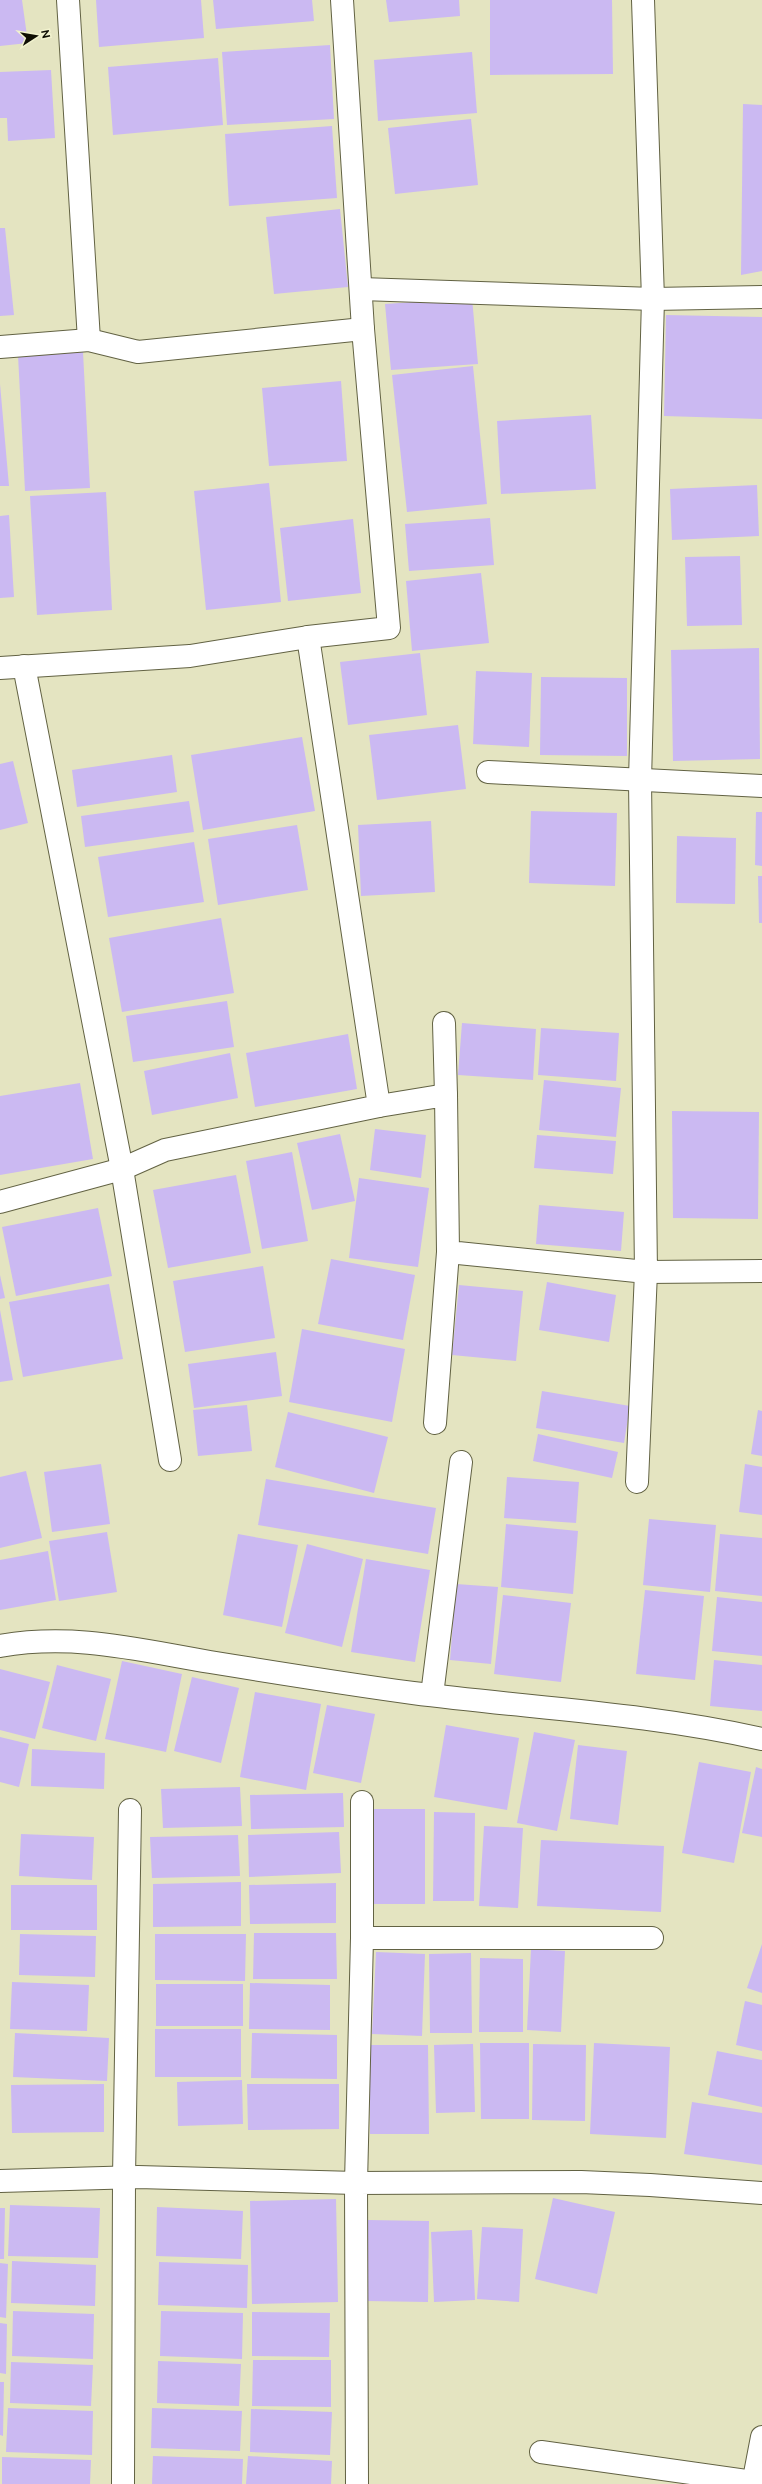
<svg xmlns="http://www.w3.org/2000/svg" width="762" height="2484" font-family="Raleway,sans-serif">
<rect width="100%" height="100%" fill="#e4e4c1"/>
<g fill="#cbb9f2">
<polygon points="0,0 22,0 28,43 0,46"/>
<polygon points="96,0 201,0 204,38 99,47"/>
<polygon points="213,0 312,0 314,21 216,29"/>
<polygon points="386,0 459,0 460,16 389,22"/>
<polygon points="490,0 612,0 613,74 490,75"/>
<polygon points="330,45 334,119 227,125 222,52"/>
<polygon points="472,52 477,113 378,121 374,60"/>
<polygon points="218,58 223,125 113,135 108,67"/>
<polygon points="51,70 55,138 8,141 7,118 0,118 0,72"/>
<polygon points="743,104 762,105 762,271 741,275"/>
<polygon points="471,119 478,185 395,194 388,128"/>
<polygon points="332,126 337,198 229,206 225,134"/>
<polygon points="340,209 348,287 274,294 266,217"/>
<polygon points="0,228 5,228 14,315 0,316"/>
<polygon points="472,298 478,364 391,370 385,304"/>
<polygon points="666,315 762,317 762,419 664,416"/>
<polygon points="83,352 90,488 25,491 18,355"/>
<polygon points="473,366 487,504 407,512 392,375"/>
<polygon points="341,381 347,461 269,466 262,388"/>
<polygon points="0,384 9,486 0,486"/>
<polygon points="591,415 596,489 501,494 497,421"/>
<polygon points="269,483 281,602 206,610 194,491"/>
<polygon points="757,485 759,536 672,540 670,489"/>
<polygon points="106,492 112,610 37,615 30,496"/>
<polygon points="9,515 14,597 0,598 0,516"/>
<polygon points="490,518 494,565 409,571 405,524"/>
<polygon points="353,519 361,593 288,601 280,528"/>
<polygon points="740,556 742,625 687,626 685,557"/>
<polygon points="481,573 489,643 412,651 406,581"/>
<polygon points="759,648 760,759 673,761 671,650"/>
<polygon points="420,653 427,715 348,725 340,662"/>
<polygon points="476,671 532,673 529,747 473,744"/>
<polygon points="541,677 627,678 627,756 540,755"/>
<polygon points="458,725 466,789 377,800 369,735"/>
<polygon points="302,737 315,811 203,830 191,755"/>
<polygon points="172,755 177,792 77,807 72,770"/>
<polygon points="13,761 28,823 0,830 0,764"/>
<polygon points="189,801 194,832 85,847 81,816"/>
<polygon points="531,811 617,813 615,886 529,883"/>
<polygon points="756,812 762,812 762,866 755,865"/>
<polygon points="431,821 435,892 361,896 358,825"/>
<polygon points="297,825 308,890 218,905 208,839"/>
<polygon points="677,836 736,838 735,904 676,903"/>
<polygon points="194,842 204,902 108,917 98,857"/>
<polygon points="758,876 762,876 762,923 759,923"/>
<polygon points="221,918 234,993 122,1012 109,938"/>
<polygon points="227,1001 234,1047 133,1062 126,1016"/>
<polygon points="462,1023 536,1029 533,1080 458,1075"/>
<polygon points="541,1028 619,1033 616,1081 538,1075"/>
<polygon points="348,1034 357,1089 255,1107 246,1053"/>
<polygon points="230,1053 238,1098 152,1115 144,1071"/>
<polygon points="544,1080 621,1088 616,1137 539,1130"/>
<polygon points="80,1083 93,1159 0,1175 0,1096"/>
<polygon points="672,1111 759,1112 758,1219 673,1218"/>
<polygon points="375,1129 426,1135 421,1178 370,1170"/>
<polygon points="340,1134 355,1201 312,1210 297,1143"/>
<polygon points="537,1135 616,1141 613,1174 534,1168"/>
<polygon points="292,1152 308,1241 262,1249 246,1161"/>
<polygon points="236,1175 251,1253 168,1268 153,1190"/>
<polygon points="359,1178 429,1188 418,1267 349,1258"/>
<polygon points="539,1205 624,1212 621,1251 536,1244"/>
<polygon points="98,1208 112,1276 16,1296 2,1227"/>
<polygon points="331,1259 415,1275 403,1340 318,1324"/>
<polygon points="263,1266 275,1338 185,1352 173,1281"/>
<polygon points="0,1275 5,1298 0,1299"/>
<polygon points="547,1282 616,1295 609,1342 539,1330"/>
<polygon points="109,1284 123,1359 23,1377 9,1302"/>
<polygon points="459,1285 523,1291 516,1361 452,1355"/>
<polygon points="0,1310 13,1380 0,1382"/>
<polygon points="302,1329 405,1349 392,1422 289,1402"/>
<polygon points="276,1352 282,1396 194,1408 188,1364"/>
<polygon points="542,1391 630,1406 624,1443 536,1428"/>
<polygon points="247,1405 252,1451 198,1456 193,1410"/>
<polygon points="758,1410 762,1411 762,1456 751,1454"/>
<polygon points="288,1412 388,1437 374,1493 275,1467"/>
<polygon points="538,1434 618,1452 612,1478 533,1461"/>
<polygon points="101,1464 110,1524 52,1532 44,1472"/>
<polygon points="745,1464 762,1467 762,1515 739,1512"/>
<polygon points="26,1471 42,1538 0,1548 0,1477"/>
<polygon points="507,1477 579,1482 576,1523 504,1518"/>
<polygon points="266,1479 436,1508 428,1554 258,1525"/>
<polygon points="649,1519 716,1525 710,1592 643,1585"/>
<polygon points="506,1524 578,1531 573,1594 501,1587"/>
<polygon points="107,1532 117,1592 59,1601 49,1541"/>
<polygon points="238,1534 298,1545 282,1627 223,1615"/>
<polygon points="720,1534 762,1538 762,1596 715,1591"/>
<polygon points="307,1544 363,1559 342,1647 285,1633"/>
<polygon points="48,1551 56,1600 0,1610 0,1560"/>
<polygon points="366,1559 430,1570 415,1662 351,1652"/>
<polygon points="456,1584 498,1587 491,1664 450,1660"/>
<polygon points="645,1590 704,1596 695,1680 636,1674"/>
<polygon points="503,1595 571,1603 561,1682 494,1674"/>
<polygon points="717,1597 762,1602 762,1656 712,1651"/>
<polygon points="714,1660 762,1665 762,1711 710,1706"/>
<polygon points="122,1661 182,1674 166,1752 105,1739"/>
<polygon points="57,1665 111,1679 96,1741 42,1728"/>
<polygon points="0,1669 50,1682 35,1739 0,1730"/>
<polygon points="192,1677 239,1688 221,1763 174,1751"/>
<polygon points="255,1692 321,1704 306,1790 240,1777"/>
<polygon points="327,1705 375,1714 361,1783 313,1773"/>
<polygon points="446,1725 519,1738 507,1810 434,1797"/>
<polygon points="534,1732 575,1740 557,1831 517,1823"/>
<polygon points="0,1737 29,1744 19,1787 0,1782"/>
<polygon points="578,1745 627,1751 618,1825 570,1819"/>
<polygon points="32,1749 105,1753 104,1789 31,1786"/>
<polygon points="699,1762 751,1772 734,1863 682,1853"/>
<polygon points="756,1767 762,1769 762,1837 742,1833"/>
<polygon points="240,1787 242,1826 163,1828 161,1789"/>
<polygon points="343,1793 344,1827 251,1829 250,1795"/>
<rect x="374" y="1809" width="51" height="95"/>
<polygon points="434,1812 475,1813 474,1901 433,1901"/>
<polygon points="484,1826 523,1828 518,1908 479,1906"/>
<polygon points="339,1832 341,1873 249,1877 248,1835"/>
<polygon points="21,1834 94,1837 92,1880 19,1876"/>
<polygon points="238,1835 240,1876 152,1878 150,1837"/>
<polygon points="541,1840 664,1846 661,1912 537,1906"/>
<polygon points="241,1882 241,1926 153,1927 153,1884"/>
<polygon points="336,1883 336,1923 250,1924 249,1885"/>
<rect x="11" y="1885" width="86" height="45"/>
<polygon points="254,1933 336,1933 337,1979 253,1979"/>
<polygon points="20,1934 96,1936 95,1977 19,1975"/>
<polygon points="155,1934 246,1934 245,1981 155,1980"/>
<polygon points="762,1944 762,1993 747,1988"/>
<polygon points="531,1949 565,1951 561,2032 527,2030"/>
<polygon points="376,1952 425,1954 422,2036 372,2034"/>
<polygon points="471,1953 472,2033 430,2033 429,1954"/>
<polygon points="480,1958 523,1959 523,2032 479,2032"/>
<polygon points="12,1982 89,1985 87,2031 10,2029"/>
<polygon points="250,1983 330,1985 330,2030 249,2029"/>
<rect x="156" y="1984" width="87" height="42"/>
<polygon points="745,2001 762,2005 762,2051 736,2045"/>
<rect x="155" y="2029" width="86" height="48"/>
<polygon points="15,2033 109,2038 107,2081 13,2077"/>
<polygon points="252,2033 337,2035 337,2079 251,2078"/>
<polygon points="480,2043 529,2043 529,2119 481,2119"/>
<polygon points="594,2043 670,2047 666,2138 590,2134"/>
<polygon points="473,2044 475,2112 436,2113 434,2045"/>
<polygon points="533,2044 586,2045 585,2121 532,2120"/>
<polygon points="370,2045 428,2045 429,2134 370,2134"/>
<polygon points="717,2051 762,2060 762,2107 708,2095"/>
<polygon points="242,2080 243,2124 178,2126 177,2082"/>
<polygon points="104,2084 104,2132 12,2133 11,2085"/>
<polygon points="247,2084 339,2084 339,2129 248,2130"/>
<polygon points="692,2102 762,2113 762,2165 684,2154"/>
<polygon points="553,2198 615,2212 597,2294 535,2279"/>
<polygon points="336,2199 338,2302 252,2304 250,2201"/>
<polygon points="10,2205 100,2208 98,2258 8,2256"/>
<polygon points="157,2207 243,2211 241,2259 156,2256"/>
<polygon points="0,2208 5,2208 4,2259 0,2259"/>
<polygon points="368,2220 429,2221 428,2302 366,2301"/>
<polygon points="482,2227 523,2229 519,2302 477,2299"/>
<polygon points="472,2230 475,2300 434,2302 431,2232"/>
<polygon points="12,2261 96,2265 95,2306 11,2303"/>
<polygon points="159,2262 248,2265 247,2308 158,2305"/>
<polygon points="0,2263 8,2264 6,2318 0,2317"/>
<polygon points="13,2311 94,2314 93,2359 12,2356"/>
<polygon points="161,2311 243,2313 242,2359 160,2356"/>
<polygon points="252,2312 330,2313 329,2357 252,2356"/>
<polygon points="0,2323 7,2324 6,2374 0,2373"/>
<polygon points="253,2360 331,2360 331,2407 252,2406"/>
<polygon points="158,2361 241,2364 239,2406 157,2403"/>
<polygon points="11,2362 93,2365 91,2406 10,2403"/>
<polygon points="0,2382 4,2382 3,2436 0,2435"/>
<polygon points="8,2408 93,2411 92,2455 6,2452"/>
<polygon points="152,2408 242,2411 240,2451 151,2448"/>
<polygon points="251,2409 332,2412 330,2455 250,2452"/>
<polygon points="153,2456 243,2459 242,2484 152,2484"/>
<polygon points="248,2456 332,2461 331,2484 246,2484"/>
<polygon points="2,2457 91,2460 90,2484 2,2484"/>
</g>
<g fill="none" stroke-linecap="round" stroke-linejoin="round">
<g stroke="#626243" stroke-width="24">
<g id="street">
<polyline points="68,0 89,340"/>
<polyline points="643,0 653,299 640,780 646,1272 762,1271"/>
<polyline points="361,289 653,299 762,297"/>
<polyline points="0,347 89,340 138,352 363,329"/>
<polyline points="24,666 122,1169 170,1460"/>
<polyline points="0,668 190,656 308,637 389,628 363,329 342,0"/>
<polyline points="488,772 762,786"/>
<polyline points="444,1023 446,1095"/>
<polyline points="379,1106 446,1095 448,1252 646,1272 637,1482"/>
<polyline points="0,1202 122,1169 165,1150 379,1106 308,637"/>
<polyline points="435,1423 448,1252"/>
<path d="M0 1646C74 1633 138 1650 210 1662 278 1673 346 1684 413 1693 529 1708 647 1713 762 1739"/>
<polyline points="432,1695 461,1462"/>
<polyline points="362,1938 362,1802"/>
<polyline points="0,2181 138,2177 356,2183 362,1938 652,1938"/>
<polyline points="541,2452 762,2483"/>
<polyline points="123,2484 124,2178 130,1810"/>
<polyline points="357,2484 356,2183 581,2182 650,2185 762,2193"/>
<polyline points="753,2484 762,2437"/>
</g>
</g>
<use href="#street" stroke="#fff" stroke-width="22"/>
</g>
<g transform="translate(36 36) rotate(78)" stroke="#f1f2ce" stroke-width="3" paint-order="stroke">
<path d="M0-3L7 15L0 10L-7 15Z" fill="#0e0e03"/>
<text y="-6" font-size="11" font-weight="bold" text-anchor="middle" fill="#0e0e03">N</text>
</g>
</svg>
